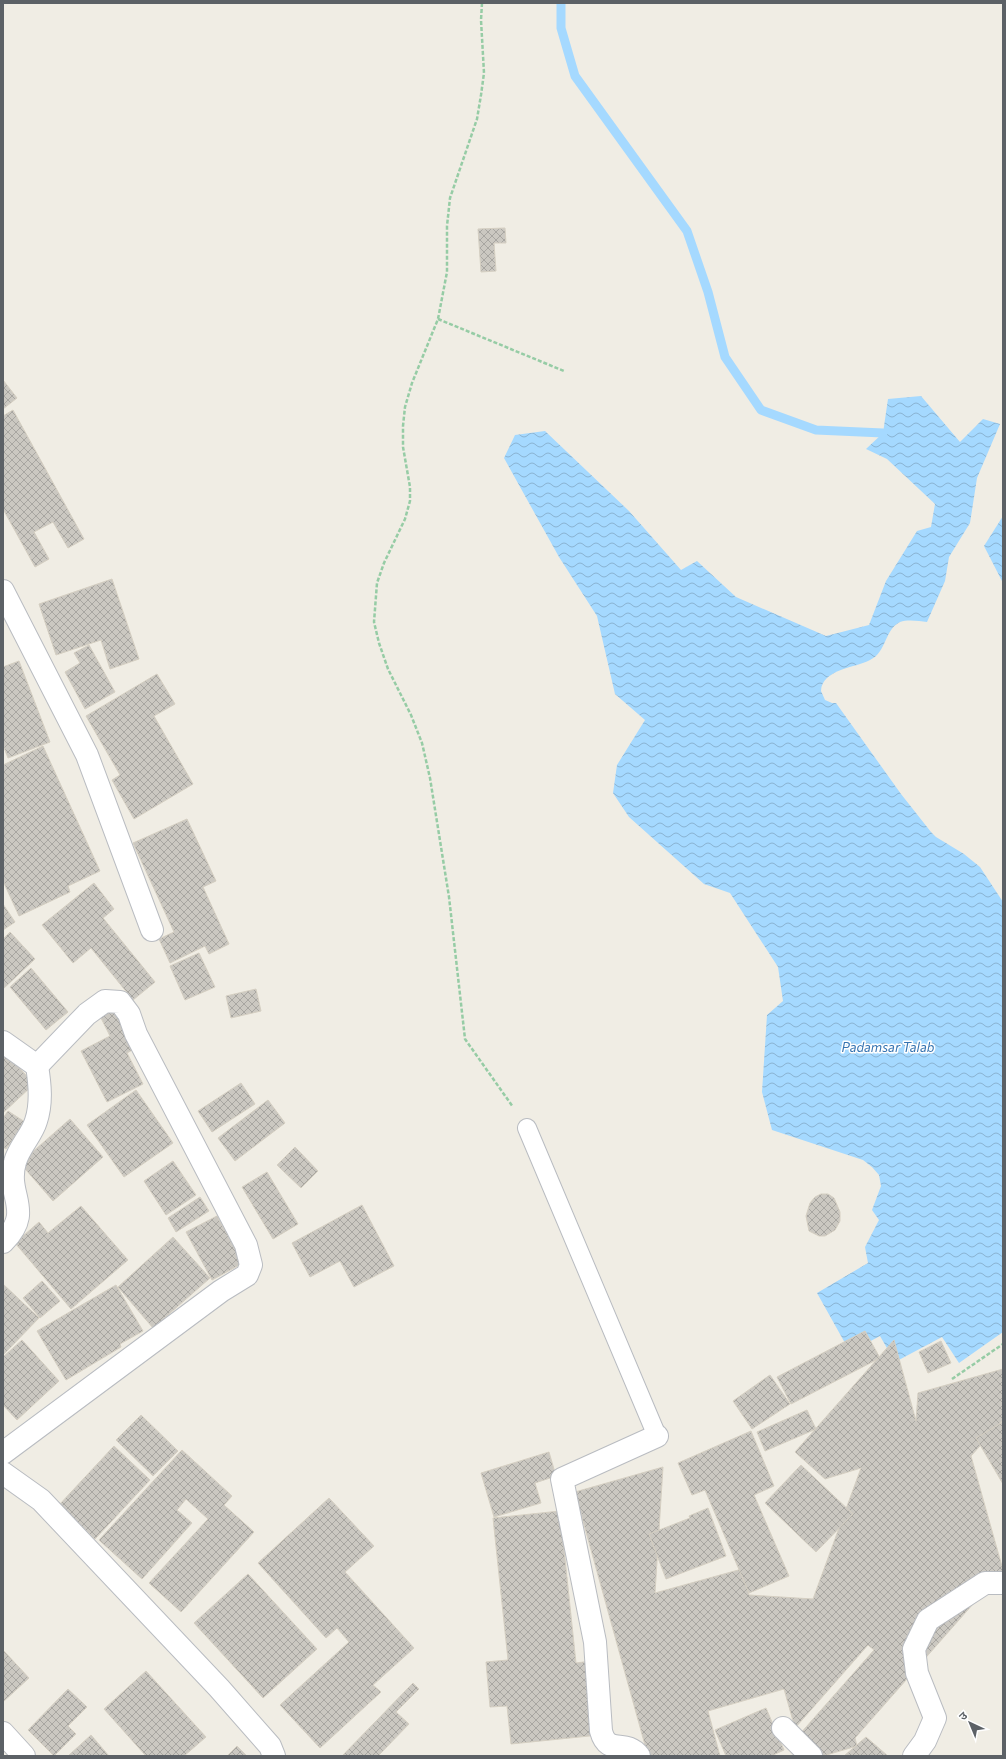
<svg xmlns="http://www.w3.org/2000/svg" width="1006" height="1759" font-family="Commissioner,'Noto Sans Devanagari',sans-serif">
<defs>
<pattern id="water-waves" width="16" height="10" patternUnits="userSpaceOnUse"><rect width="16" height="10" fill="#a5d9ff"/><path d="M0 5q4-4 8 0t8 0" fill="none" stroke="#8ab3d2"/></pattern>
<pattern id="building-cross-hatch" width="8" height="8" patternUnits="userSpaceOnUse"><rect width="8" height="8" fill="#cbc8c1"/><path d="M0 0l8 8M0 8l8-8" fill="none" stroke="#a8a6a1"/></pattern>
</defs>
<rect width="100%" height="100%" fill="#f0ede4"/>
<g fill="url(#water-waves)">
<path d="M921 396 960 442 983 419 1000 424 977 478 970 523 949 557 945 581 927 622C919 621 908 619 900 622 884 630 887 652 870 660 855 668 822 669 821 691L825 700 832 703H836L901 794 931 832 936 837 964 854 980 867 1003 902V1332L959 1363 942 1337 895 1362 880 1336 850 1352 817 1293 868 1263 865 1247 879 1220 872 1210 881 1186 879 1175 872 1167 863 1160 772 1130 762 1092 767 1015 783 1001 778 967 730 893 704 884 629 817 613 793 617 765 645 720 615 694 597 616 559 557 504 458 515 435 545 431 629 511 681 570 697 561 736 597 826 636 869 625 886 581 917 531 931 527 935 504 887 459 866 449 883 433 888 399Z"/>
<polygon points="1003,516 1003,583 984,546"/>
</g>
<g fill="none" stroke-linecap="round" stroke-linejoin="round">
<polyline stroke="#a5d9ff" stroke-width="9" points="561,3 561,28 575,76 687,231 708,292 725,357 761,410 816,430 883,433"/>
</g>
<g fill="url(#building-cross-hatch)" stroke="#d5cfc2">
<polygon points="505,228 506,243 494,243 496,271 481,272 478,229"/>
<polygon points="3,380 17,398 3,409"/>
<polygon points="13,410 84,539 68,548 53,522 34,532 49,559 35,567 3,509 3,416"/>
<polygon points="112,579 139,659 110,669 101,640 56,655 39,604"/>
<polygon points="89,645 115,692 85,709 65,672 80,663 74,653"/>
<polygon points="19,661 50,742 8,758 3,745 3,667"/>
<polygon points="157,674 175,704 154,716 193,784 134,819 112,780 120,775 86,716"/>
<polygon points="43,746 100,871 68,886 70,892 19,916 3,881 3,765"/>
<polygon points="187,819 216,881 203,887 229,944 209,954 205,946 170,963 159,939 174,932 133,843"/>
<polygon points="94,883 114,909 103,918 155,982 133,1000 91,948 73,963 42,925"/>
<polygon points="3,904 15,922 3,930"/>
<polygon points="10,932 35,959 3,989 3,939"/>
<polygon points="199,953 215,987 185,1000 170,966"/>
<polygon points="31,968 68,1012 46,1030 10,987"/>
<polygon points="256,989 261,1011 231,1018 226,996"/>
<polygon points="114,1007 134,1049 127,1053 143,1084 107,1102 81,1051 110,1036 99,1014"/>
<polygon points="3,1050 34,1084 3,1113"/>
<polygon points="241,1083 255,1104 212,1132 198,1111"/>
<polygon points="136,1090 173,1143 124,1177 87,1125"/>
<polygon points="268,1100 285,1123 235,1161 218,1138"/>
<polygon points="8,1111 25,1122 6,1149 3,1147 3,1118"/>
<polygon points="70,1119 103,1157 53,1201 20,1163"/>
<polygon points="295,1147 318,1171 301,1188 277,1165"/>
<polygon points="173,1161 196,1195 166,1215 144,1181"/>
<polygon points="267,1172 298,1224 273,1239 242,1187"/>
<polygon points="821,1194 828,1194 834,1198 840,1212 840,1221 835,1230 825,1236 819,1236 809,1231 806,1216 810,1203 815,1197"/>
<polygon points="200,1197 209,1211 176,1232 168,1218"/>
<polygon points="362,1205 394,1266 354,1287 340,1261 310,1277 292,1243"/>
<polygon points="81,1206 128,1260 71,1309 15,1243 39,1222 48,1233"/>
<polygon points="217,1216 243,1263 212,1280 186,1232"/>
<polygon points="173,1237 210,1278 153,1328 118,1287"/>
<polygon points="42,1281 60,1301 40,1318 23,1298"/>
<polygon points="3,1284 39,1318 3,1355"/>
<polygon points="116,1285 143,1331 120,1344 121,1347 66,1380 37,1331"/>
<polygon points="865,1331 880,1358 791,1404 777,1377"/>
<polygon points="22,1340 59,1381 17,1420 3,1405 3,1357"/>
<polygon points="894,1340 916,1421 918,1393 1003,1369 1003,1420 971,1456 1003,1570 855,1738 857,1746 823,1756 799,1735 874,1650 868,1645 795,1728 784,1689 708,1711 720,1756 648,1756 575,1492 663,1467 655,1593 742,1569 749,1595 813,1599 861,1468 825,1479 795,1452"/>
<polygon points="941,1341 951,1363 928,1373 919,1352"/>
<polygon points="770,1375 790,1404 752,1429 733,1401"/>
<polygon points="807,1410 816,1429 765,1451 757,1432"/>
<polygon points="141,1415 178,1451 153,1476 116,1440"/>
<polygon points="1003,1422 1003,1484 976,1438"/>
<polygon points="751,1431 774,1486 754,1495 789,1576 749,1593 705,1490 692,1495 678,1463"/>
<polygon points="114,1446 150,1480 95,1539 59,1505"/>
<polygon points="182,1450 232,1496 224,1505 254,1532 181,1612 149,1583 208,1519 186,1499 177,1510 192,1523 142,1579 99,1540"/>
<polygon points="549,1452 556,1476 535,1483 541,1503 494,1517 481,1473"/>
<polygon points="801,1465 853,1514 816,1552 765,1503"/>
<polygon points="329,1498 374,1546 345,1572 414,1648 373,1685 381,1692 320,1748 280,1705 349,1642 337,1628 326,1638 258,1563"/>
<polygon points="708,1508 726,1556 666,1579 649,1534 690,1518 689,1516"/>
<polygon points="560,1511 576,1663 591,1661 599,1735 511,1744 507,1706 490,1707 486,1662 508,1660 493,1518"/>
<polygon points="248,1574 317,1649 263,1698 194,1623"/>
<polygon points="3,1650 29,1678 3,1702"/>
<polygon points="146,1671 206,1737 184,1756 146,1756 104,1709"/>
<polygon points="413,1683 419,1689 396,1712 409,1724 378,1756 342,1756"/>
<polygon points="68,1689 87,1707 68,1726 76,1734 54,1756 28,1730"/>
<polygon points="766,1708 784,1750 771,1756 726,1756 715,1730"/>
<polygon points="91,1735 109,1756 68,1756"/>
<polygon points="866,1737 888,1756 844,1756"/>
<polygon points="237,1746 247,1756 227,1756"/>
</g>
<g fill="none" stroke-linecap="round" stroke-linejoin="round">
<g stroke="#b9bcc1" stroke-width="20">
<polyline id="lane" points="527,1128 657,1436"/>
</g>
<g stroke="#b9bcc1" stroke-width="24">
<g id="street">
<polyline points="3,591 87,755 152,930"/>
<path d="M3 1042 37 1066C40 1084 42 1103 36 1121 32 1135 19 1147 15 1162 5 1196 35 1210 3 1242"/>
<polyline points="3,1453 221,1291 247,1275 251,1265 246,1245 136,1034 129,1014 120,1002 105,1001 87,1014 37,1066"/>
<polyline points="3,1473 41,1500 219,1688 270,1746 274,1756"/>
<polyline points="783,1728 811,1756"/>
<polyline points="3,1733 24,1756"/>
<path d="M639 1756C625 1738 608 1757 601 1731L595 1642 562 1479 657 1436"/>
<polyline points="914,1756 925,1741 935,1718 917,1673 914,1649 928,1620 985,1583 1003,1583"/>
</g>
</g>
<g stroke="#96cca5" stroke-width="2.5" stroke-dasharray="4 2" stroke-linecap="butt">
<polyline points="482,3 481,20 484,73 481,95 477,119 450,198 447,226 447,272 438,319 412,383 405,407 403,426 403,447 410,487 410,501 405,519 384,563 377,583 374,622 379,643 388,669 411,715 422,743 430,778 449,897 465,1039 513,1107"/>
<polyline points="438,319 564,371"/>
<polyline points="952,1379 1003,1344"/>
</g>
<use href="#lane" stroke="#fff" stroke-width="18"/>
<use href="#street" stroke="#fff" stroke-width="22"/>
</g>
<g text-anchor="middle" dominant-baseline="central" stroke-width="3" stroke-linejoin="round" paint-order="stroke">
<g font-size="13" font-style="italic" fill="#3674b2" stroke="#fff">
<text x="888" y="1047">Padamsar Talab</text>
</g>
</g>
<rect width="1006" height="1759" fill="none" stroke="#5c6166" stroke-width="8"/>
<g transform="translate(970 1723) rotate(316)" stroke="#ffffff" stroke-width="3" paint-order="stroke">
<path d="M0-3L7 15L0 10L-7 15Z" fill="#5c6166"/>
<text y="-6" font-size="11" font-weight="bold" text-anchor="middle" fill="#5c6166">उ</text>
</g>
</svg>
